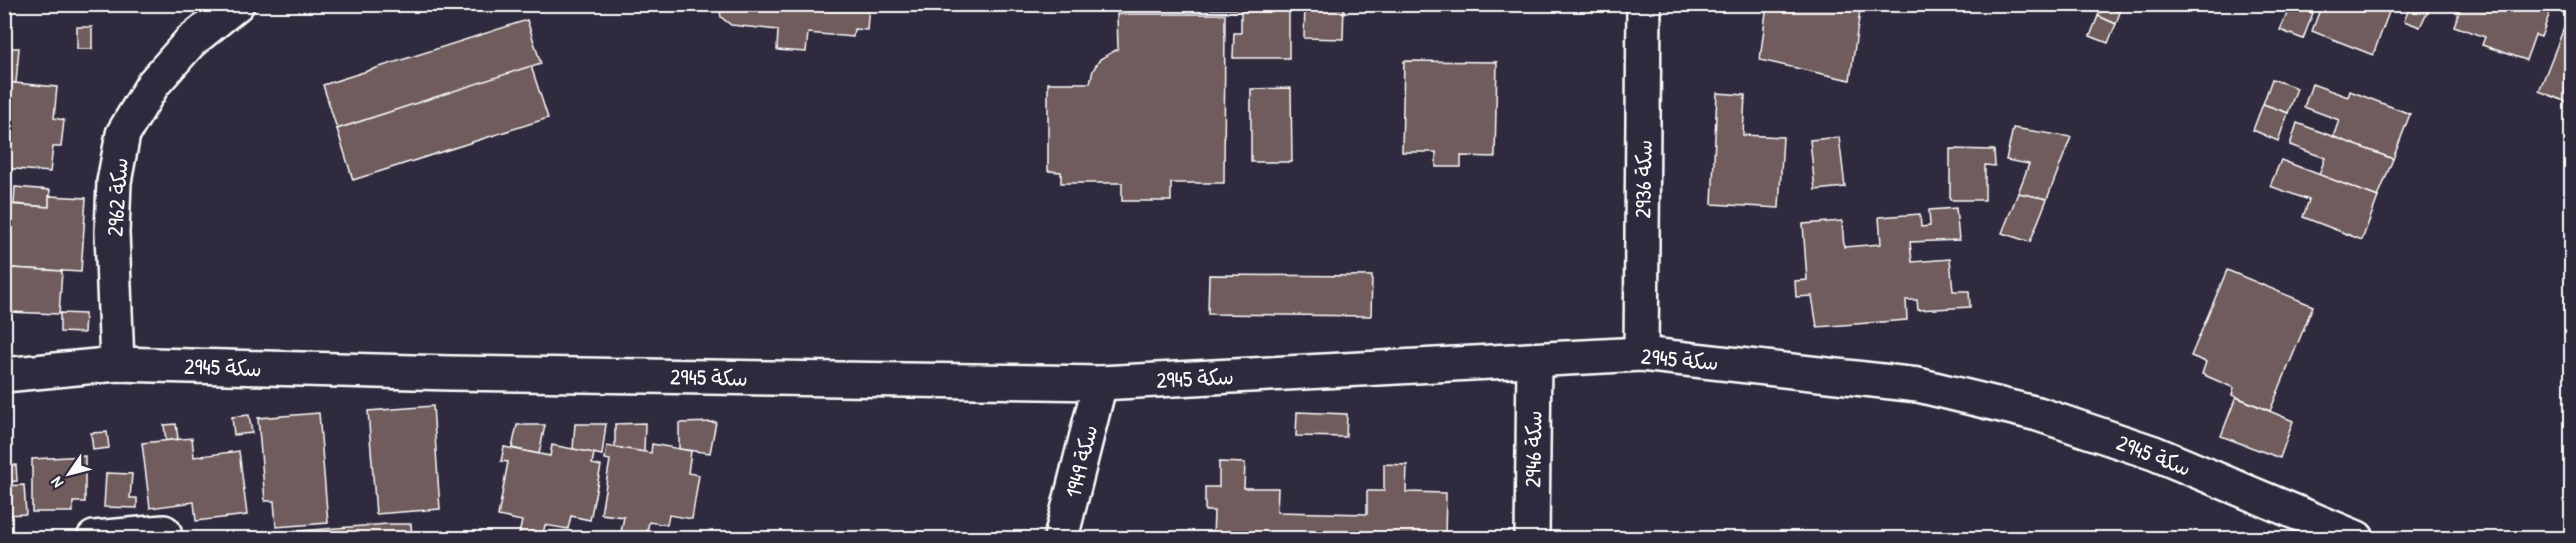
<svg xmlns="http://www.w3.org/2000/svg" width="2576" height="543" font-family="'Patrick Hand','Playpen Sans Arabic',sans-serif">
<rect width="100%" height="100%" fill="#2f2a3d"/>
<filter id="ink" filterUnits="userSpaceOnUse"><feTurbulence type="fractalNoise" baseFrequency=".0167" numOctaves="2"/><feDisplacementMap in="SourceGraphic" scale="12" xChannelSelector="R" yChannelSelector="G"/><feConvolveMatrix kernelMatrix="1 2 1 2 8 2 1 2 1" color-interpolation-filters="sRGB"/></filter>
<g filter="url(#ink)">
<g fill="#6f5b5c" stroke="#fff" stroke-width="1.5">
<polygon points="719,4 869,4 867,30 854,29 853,37 808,33 806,52 777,50 778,30 731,25 721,17"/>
<polygon points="1170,4 1289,4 1289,58 1233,58 1234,33 1241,33 1241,9 1170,9"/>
<polygon points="1305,4 1344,4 1343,39 1304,38"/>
<polygon points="1767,4 1861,4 1850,80 1760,60"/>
<polygon points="2322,4 2392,4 2373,55 2312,31"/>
<polygon points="2411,4 2428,10 2420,27 2404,21"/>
<polygon points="2462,4 2553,4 2541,37 2535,35 2526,60 2482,45 2485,37 2454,26"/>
<polygon points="2102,5 2120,12 2116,24 2098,16"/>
<polygon points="2291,5 2313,13 2303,39 2280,30"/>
<polygon points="2572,8 2572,104 2539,91"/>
<polygon points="1117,14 1225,14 1224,183 1171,183 1171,201 1122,201 1122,183 1061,183 1061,172 1048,171 1048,83 1090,83 1093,70 1100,59 1118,49"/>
<polygon points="2098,16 2116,24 2108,43 2090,36"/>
<polygon points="527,20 541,64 337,129 323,85"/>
<rect x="77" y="27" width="15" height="22"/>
<polygon points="4,48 19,48 16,83 4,82"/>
<polygon points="1404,61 1497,62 1495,157 1461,156 1461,167 1436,167 1436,152 1402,152"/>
<polygon points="531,66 548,118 353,180 337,129"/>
<polygon points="2272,79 2297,88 2288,113 2263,104"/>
<polygon points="4,82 57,87 54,118 64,120 61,147 53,147 50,172 4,168"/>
<polygon points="2312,84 2348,97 2350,91 2410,114 2393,159 2333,137 2339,120 2304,107"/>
<polygon points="1291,88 1292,162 1251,162 1251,89"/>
<polygon points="1717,93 1745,95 1743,135 1783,137 1779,208 1712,204"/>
<polygon points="2263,104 2288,113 2278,141 2253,130"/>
<polygon points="2297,123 2393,159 2378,197 2319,175 2325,158 2290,145"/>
<polygon points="2013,128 2071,137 2047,199 2018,193 2029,164 2006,160"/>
<polygon points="1839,137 1845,187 1815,190 1810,140"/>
<polygon points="1950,149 1994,150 1995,166 1985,165 1985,200 1950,200"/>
<polygon points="2281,160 2378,197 2362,240 2303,217 2309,200 2270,186"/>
<polygon points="15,187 50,190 49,207 14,204"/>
<polygon points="2018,193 2047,199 2030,242 2002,233"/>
<polygon points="49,196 86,198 81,272 11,268 9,312 4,311 4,204 49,207"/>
<polygon points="1956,208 1959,240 1910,242 1912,262 1950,259 1953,291 1969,291 1970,307 1918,310 1917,300 1906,300 1907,320 1817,327 1812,296 1796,297 1795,281 1807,280 1803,224 1842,221 1844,247 1881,244 1879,217 1920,214 1921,227 1930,226 1929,210"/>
<polygon points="11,268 62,271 59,314 9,312"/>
<polygon points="2227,270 2313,306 2270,411 2232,395 2234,388 2202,374 2206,362 2191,356"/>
<polygon points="1209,275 1372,276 1371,316 1208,314"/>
<polygon points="60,313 85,314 84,333 60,332"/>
<polygon points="2236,397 2293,421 2280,458 2221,436"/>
<polygon points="433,406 440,509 376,514 368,411"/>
<polygon points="1297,412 1347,414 1346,437 1296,436"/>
<polygon points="319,413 328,523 276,527 274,501 265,501 258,418"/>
<polygon points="249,415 252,433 234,435 232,417"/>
<polygon points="716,422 710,453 679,449 679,423"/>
<polygon points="645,423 644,452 615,447 615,424"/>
<polygon points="176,424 178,439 166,441 164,425"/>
<polygon points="575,424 606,424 602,455 573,449"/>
<polygon points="517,425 545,425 539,454 512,448"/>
<polygon points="107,432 109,448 93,450 91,433"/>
<polygon points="192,438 194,457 239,451 247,515 196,521 194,502 150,508 142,443"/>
<polygon points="652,444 691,451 688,473 699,475 692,519 669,515 667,525 649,522 646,537 621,532 624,517 601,514 610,460 605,459 607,446 651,453"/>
<polygon points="552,445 594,453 592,464 601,466 590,520 571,516 568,529 545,525 542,538 519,534 522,521 498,516 508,462 501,461 504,447 550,456"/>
<polygon points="85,456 85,502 73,502 73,512 32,512 32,459"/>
<polygon points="1219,462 1245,463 1244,488 1278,488 1277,512 1367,514 1367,491 1384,491 1384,464 1407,465 1406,492 1446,493 1445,538 1213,538 1214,511 1205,511 1205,487 1219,487"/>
<polygon points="4,465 16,465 17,481 4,482"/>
<polygon points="106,473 132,474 130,498 137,498 137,508 104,507"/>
<polygon points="24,485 26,514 4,515 4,486"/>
<polygon points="388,524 411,524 412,538 300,538 299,531"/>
<polygon points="293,534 293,538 276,538 276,535"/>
</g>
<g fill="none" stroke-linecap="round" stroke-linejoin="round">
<g stroke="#fff" stroke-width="38">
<g id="minor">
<polyline points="1641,354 1644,4"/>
<polyline points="117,364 112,232 114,182 123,134 153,84 190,42 237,4"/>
<polyline points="4,375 117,364 450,373 1100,383 1641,354 1918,385 2038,414 2154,453 2357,538"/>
<polyline points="94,538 164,532"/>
<polyline points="1061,538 1100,383"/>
<polyline points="1532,538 1534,360"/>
</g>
</g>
<use href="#minor" stroke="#2f2a3d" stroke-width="33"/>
</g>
</g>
<g text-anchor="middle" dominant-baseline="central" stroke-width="4.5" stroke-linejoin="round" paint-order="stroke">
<g font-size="22" fill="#fff" stroke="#2f2a3d">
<text transform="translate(1643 179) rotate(-89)">سكة 2936</text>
<text transform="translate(117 197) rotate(-86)">سكة 2962</text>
<text transform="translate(1680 359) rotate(5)">سكة 2945</text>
<text transform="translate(223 367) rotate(2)">سكة 2945</text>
<text transform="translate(709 377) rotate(1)">سكة 2945</text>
<text transform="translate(1195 378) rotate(-3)">سكة 2945</text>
<text transform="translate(1533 449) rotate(-89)">سكة 2946</text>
<text transform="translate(2154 455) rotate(21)">سكة 2945</text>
<text transform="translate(1081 461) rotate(-76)">سكة 1949</text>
</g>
</g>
<rect width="2576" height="543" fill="none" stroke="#2f2a3d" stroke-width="24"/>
<rect x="12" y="12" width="2552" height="519" fill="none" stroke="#fff" stroke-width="2" filter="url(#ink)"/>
<g transform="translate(69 474) rotate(235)" stroke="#2f2a3d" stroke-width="4.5" paint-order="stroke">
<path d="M0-4.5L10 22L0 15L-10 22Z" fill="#ffffff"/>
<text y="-9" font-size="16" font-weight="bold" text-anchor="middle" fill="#ffffff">N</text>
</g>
</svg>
